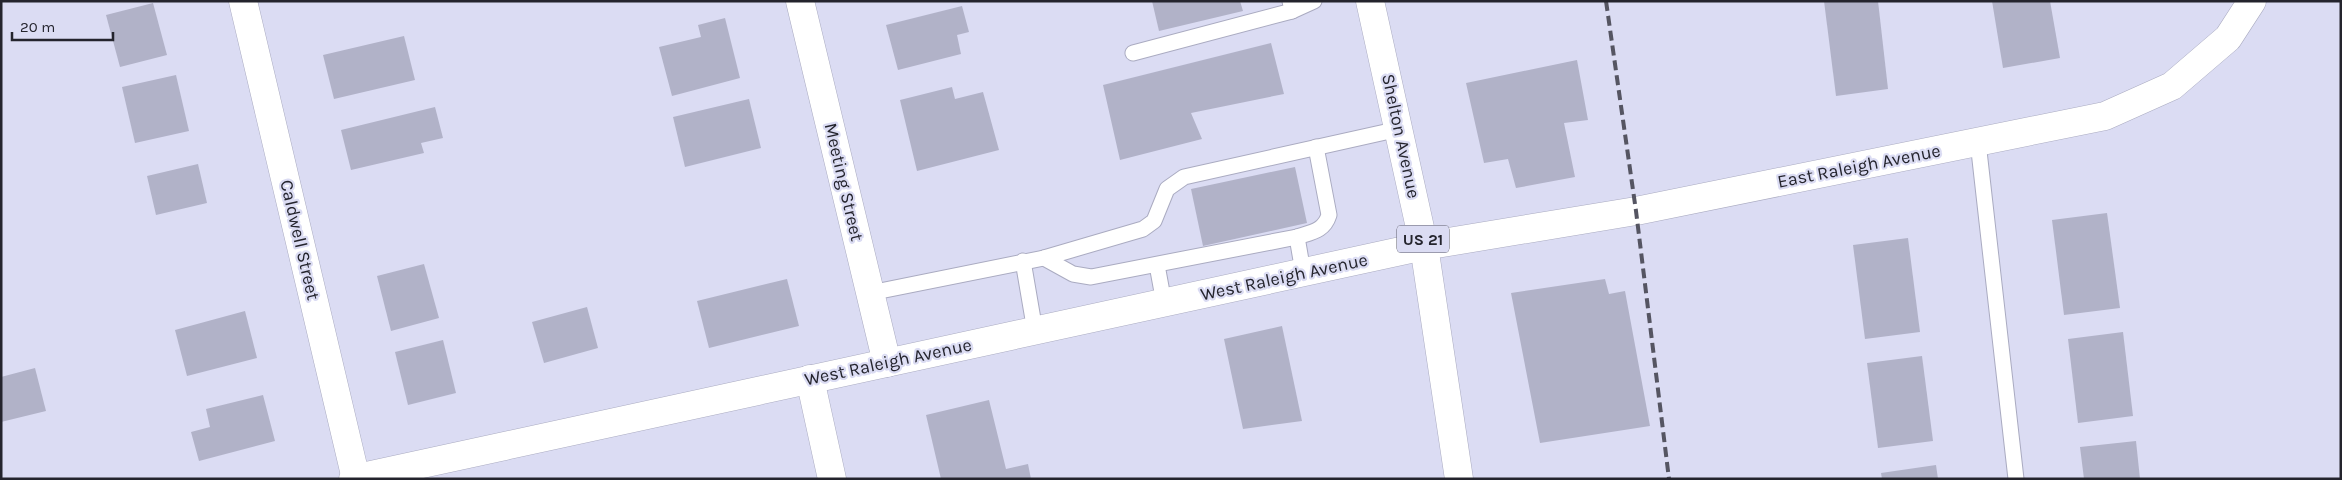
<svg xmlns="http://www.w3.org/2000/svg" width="2342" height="480" font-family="Karla,sans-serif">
<rect width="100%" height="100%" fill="#dbdcf3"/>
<g fill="#b1b2c8">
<polygon points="1152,1 1240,1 1243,11 1159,31"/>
<polygon points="1824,1 1878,1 1888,89 1836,96"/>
<polygon points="1992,1 2050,1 2060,58 2003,68"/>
<polygon points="153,3 167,55 120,67 106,15"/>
<polygon points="962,6 969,32 957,35 961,54 898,70 886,25"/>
<polygon points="725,18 740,78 672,96 659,47 701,37 698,25"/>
<polygon points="404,36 415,80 334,99 323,55"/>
<polygon points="1271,43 1284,94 1191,113 1202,139 1120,160 1103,85"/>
<polygon points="1577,60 1588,120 1564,123 1575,177 1516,188 1508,159 1484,163 1466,83"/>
<polygon points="176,75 189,131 135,143 122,87"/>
<polygon points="952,87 955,99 983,92 999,150 917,171 900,100"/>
<polygon points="749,99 761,148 685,167 673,117"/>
<polygon points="435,107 443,138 421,143 424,153 351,170 341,130"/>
<polygon points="198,164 207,203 156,215 147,176"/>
<polygon points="1295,167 1307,223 1203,246 1191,189"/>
<polygon points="2107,213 2120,308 2064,315 2052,220"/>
<polygon points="1908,238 1920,332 1865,339 1853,245"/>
<polygon points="424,264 439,318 391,331 377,276"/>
<polygon points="787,279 799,326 709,348 697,301"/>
<polygon points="1605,279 1609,294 1625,291 1650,426 1540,443 1511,293"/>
<polygon points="587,307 598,348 544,363 532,322"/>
<polygon points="245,311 257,358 187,376 175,330"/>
<polygon points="1282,326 1302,421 1243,429 1224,339"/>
<polygon points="2123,332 2133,416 2078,423 2068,339"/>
<polygon points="443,340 456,393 408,405 395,352"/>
<polygon points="1922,356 1933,441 1878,448 1867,363"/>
<polygon points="35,368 46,411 1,422 1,377"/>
<polygon points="263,395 275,441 199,461 191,432 210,427 206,409"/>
<polygon points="989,400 1006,469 1028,464 1031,479 941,479 926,415"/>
<polygon points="2136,441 2140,479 2084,479 2080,447"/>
<polygon points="1936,465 1938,479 1882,479 1881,473"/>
</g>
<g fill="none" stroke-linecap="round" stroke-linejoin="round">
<g stroke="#aaabc1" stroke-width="17">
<g id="service">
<polyline points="1292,11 1314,1"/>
<polyline points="1133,53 1292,11 1290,1"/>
<polyline points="1978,142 2016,479"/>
<polyline points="1297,237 1303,272"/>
<path d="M1044 258 1073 274 1091 277 1297 237C1312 232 1324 231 1329 215L1316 147"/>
<polyline points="1023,261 1035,331"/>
<polyline points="1157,265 1164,303"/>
<polyline points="870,293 1044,258 1143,229 1154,221 1167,189 1184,177 1399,129"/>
</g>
</g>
<g stroke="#aaabc1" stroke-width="29">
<g id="minor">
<polyline points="243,1 356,479"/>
<polyline points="800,1 887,363"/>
<polyline points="810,379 832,479"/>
<polyline points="353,479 1424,246 1636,211 2105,116 2172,86 2228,38 2252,1"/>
</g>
</g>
<g stroke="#aaabc1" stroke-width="29">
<polyline id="primary" points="1370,1 1424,246 1459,479"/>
</g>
<use href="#service" stroke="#fff" stroke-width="15"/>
<use href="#minor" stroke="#fff" stroke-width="28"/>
<use href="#primary" stroke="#fff" stroke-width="28"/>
<polyline stroke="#555562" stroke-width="4" stroke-dasharray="10 5" stroke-linecap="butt" points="1606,1 1636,211 1669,479"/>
</g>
<g text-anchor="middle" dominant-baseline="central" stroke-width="4.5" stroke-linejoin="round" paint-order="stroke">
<rect fill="#dbdcf3" stroke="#5b5b68" stroke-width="1" x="1397" y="225.5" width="52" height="27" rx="4"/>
<g font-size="16" font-weight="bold" fill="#24242d">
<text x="1423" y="239">US 21</text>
</g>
<g font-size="18" fill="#24242d" stroke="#dbdcf3">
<text transform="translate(1401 136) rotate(78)">Shelton Avenue</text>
<text transform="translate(1859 166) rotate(-11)">East Raleigh Avenue</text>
<text transform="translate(844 182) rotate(77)">Meeting Street</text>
<text transform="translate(300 240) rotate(77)">Caldwell Street</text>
<text transform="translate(1284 277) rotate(-12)">West Raleigh Avenue</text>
<text transform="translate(888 362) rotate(-12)">West Raleigh Avenue</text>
</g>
</g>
<rect width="2342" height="480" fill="none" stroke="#24242d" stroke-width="5"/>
<path d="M12 32v8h101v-8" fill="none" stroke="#24242d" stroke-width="2.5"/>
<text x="20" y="32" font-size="15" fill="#24242d" stroke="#dbdcf3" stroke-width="4" paint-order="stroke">20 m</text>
</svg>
